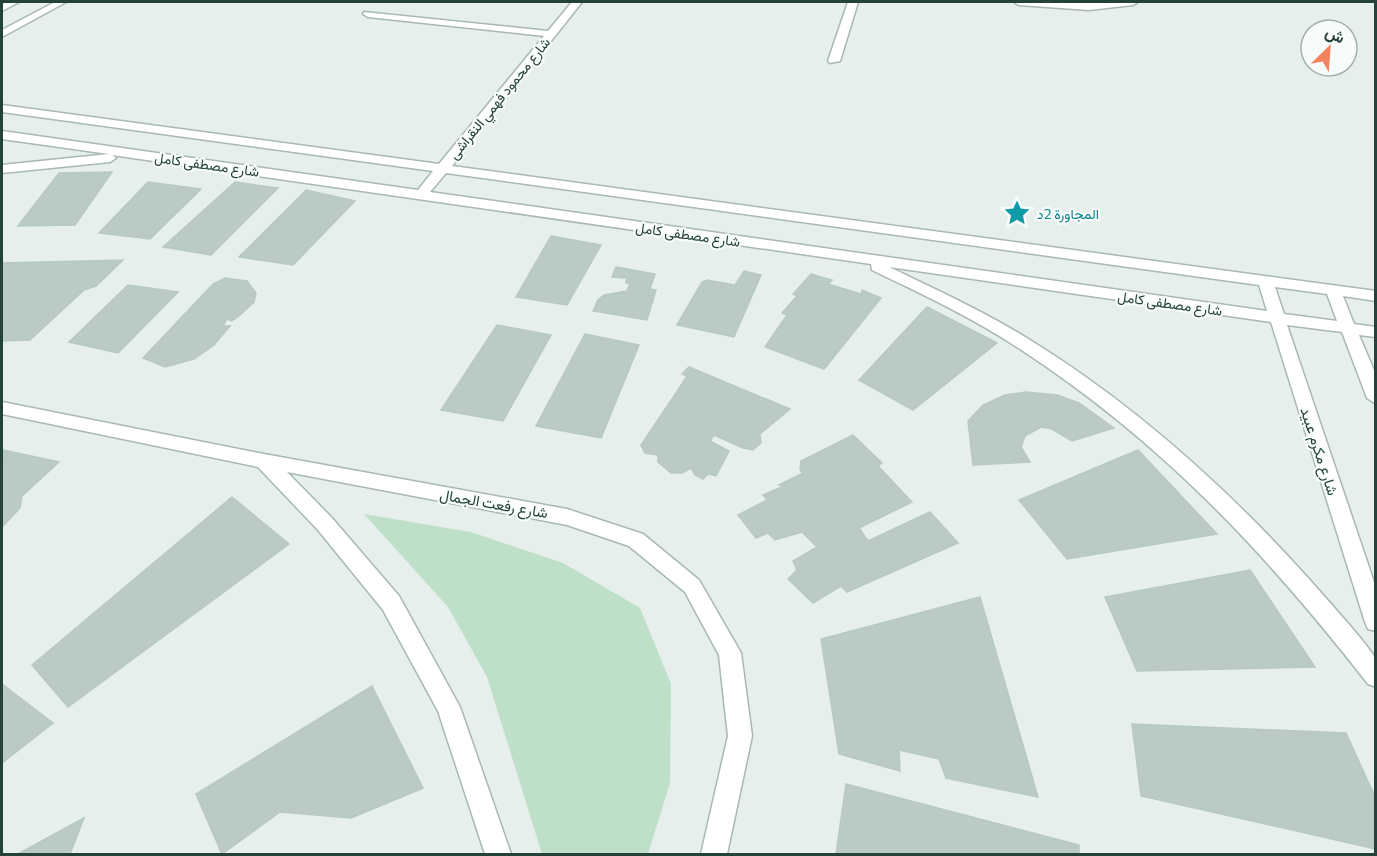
<svg xmlns="http://www.w3.org/2000/svg" width="1377" height="856" font-family="Commissioner,Vazirmatn,sans-serif">
<rect width="100%" height="100%" fill="#e6efeb"/>
<polygon fill="#bfe0c8" points="364,514 471,532 563,563 640,608 671,684 670,783 648,854 542,854 487,677 448,607"/>
<g fill="#bbcac4" stroke="#b8c9c2" stroke-width="1.5">
<polygon points="112,172 75,225 18,226 59,173"/>
<polygon points="148,182 201,189 150,239 99,233"/>
<polygon points="235,182 278,188 211,255 163,247"/>
<polygon points="306,190 355,201 293,265 239,257"/>
<polygon points="551,236 601,245 567,305 516,297"/>
<polygon points="123,260 96,286 84,290 30,340 2,341 2,263"/>
<polygon points="616,267 655,274 650,289 656,290 647,320 593,311 598,300 604,295 627,291 630,283 626,283 627,278 612,277"/>
<polygon points="744,271 761,275 734,337 677,325 702,282 707,280 735,285"/>
<polygon points="811,274 832,280 828,284 861,294 862,290 881,298 824,369 765,347 787,315 782,313 797,296 793,294"/>
<polygon points="225,278 247,281 256,293 254,302 240,315 232,321 227,319 223,326 230,326 214,345 194,359 165,367 143,358 213,284"/>
<polygon points="128,285 178,292 118,353 69,342"/>
<polygon points="927,307 997,343 913,410 859,380"/>
<polygon points="497,325 551,335 503,421 441,410"/>
<polygon points="585,334 639,345 601,438 536,426"/>
<polygon points="689,367 790,409 760,434 761,443 753,450 743,448 714,435 710,441 729,451 716,476 708,474 703,479 695,475 691,468 682,473 671,473 658,462 658,455 645,453 641,445 680,387 687,376 682,374"/>
<polygon points="1026,392 1057,395 1079,403 1114,428 1072,441 1052,429 1041,427 1025,436 1021,447 1030,462 973,465 968,421 983,405 1005,395"/>
<polygon points="853,435 882,463 878,466 912,502 859,528 868,541 930,512 958,543 847,592 841,586 813,603 788,579 797,570 793,561 817,547 802,532 775,540 768,533 756,538 738,515 767,500 763,495 784,486 779,485 803,473 800,470 801,461"/>
<polygon points="3,450 59,462 22,496 20,508 2,527"/>
<polygon points="1138,450 1217,534 1067,559 1019,500"/>
<polygon points="232,497 289,544 68,707 32,665"/>
<polygon points="1250,570 1315,667 1137,671 1105,597"/>
<polygon points="980,597 1038,797 946,778 939,759 899,750 900,771 839,754 821,639"/>
<polygon points="2,684 53,723 2,763"/>
<polygon points="372,686 423,788 351,818 280,812 222,854 196,794"/>
<polygon points="1132,724 1346,733 1376,799 1376,849 1141,796"/>
<polygon points="846,784 1079,845 1079,854 836,854"/>
<polygon points="84,818 70,854 18,854"/>
</g>
<g fill="none" stroke-linecap="round" stroke-linejoin="round">
<g stroke="#a8b8b2" stroke-width="3">
<g id="minor">
<polygon points="7,2 19,2 2,11 2,4"/>
<polygon points="55,2 66,2 2,37 2,30"/>
<path d="M572 2H582L452 166 1376 291V301L1343 296 1354 324 1376 327V337L1359 335 1376 375V404L1367 398 1342 332 1287 325 1376 588V631L1368 629 1365 622 1271 322 889 267C937 290 985 312 1030 340 1135 405 1227 488 1309 579 1320 592 1372 648 1376 660 1377 668 1376 679 1376 687L1368 684C1265 552 1162 442 1020 349 973 318 922 294 872 270L871 264 112 155 116 158 110 162 2 173V165L109 154 2 139V131L418 190 433 171 2 112V105L439 164 544 36 368 17 363 14 364 12 548 31ZM446 173 1259 285 1267 311 430 192ZM1275 287 1327 294 1337 321 1284 314Z"/>
<polygon points="848,2 858,2 840,61 830,63 828,61"/>
<polygon points="1014,2 1138,2 1133,5 1089,10 1019,5"/>
<polygon points="2,402 264,454 567,509 643,534 699,580 741,653 752,736 727,854 701,854 728,736 719,655 685,592 629,546 567,525 287,472 332,518 399,596 460,707 511,854 485,854 438,711 383,610 318,530 258,467 2,414"/>
</g>
</g>
<use href="#minor" fill="#fff" fill-rule="evenodd"/>
</g>
<defs>
<g id="sight-bare" transform="scale(2.07)"><path d="M0-6L1.8-2.2L6-1.7L2.9 1.2L3.7 5.4L0 3.3L-3.7 5.4L-2.9 1.2L-6-1.7L-1.8-2.2Z" fill="#0f9aa8" stroke="#f7fbf9" stroke-width="2.5" paint-order="stroke"/></g>
</defs>
<g fill-rule="evenodd">
<use href="#sight-bare" x="1017" y="213"/>
</g>
<g text-anchor="middle" dominant-baseline="central" stroke-width="4.5" stroke-linejoin="round" paint-order="stroke">
<g font-size="14" fill="#24423a" stroke="#f7fbf9">
<text transform="translate(499 98) rotate(-51)">شارع محمود فهمي النقراشى</text>
<text transform="translate(207 164) rotate(8)">شارع مصطفى كامل</text>
<text transform="translate(688 234) rotate(8)">شارع مصطفى كامل</text>
<text transform="translate(1170 303) rotate(8)">شارع مصطفى كامل</text>
</g>
<g font-size="14" fill="#0d838f" stroke="#f7fbf9" text-anchor="start">
<text x="1037" y="213">المجاورة 2د</text>
</g>
<g font-size="15" fill="#24423a" stroke="#f7fbf9">
<text transform="translate(1320 451) rotate(72)">شارع مكرم عبيد</text>
<text transform="translate(494 503) rotate(10)">شارع رفعت الجمال</text>
</g>
</g>
<rect width="1377" height="856" fill="none" stroke="#24423a" stroke-width="6"/>
<g transform="translate(1329 48) rotate(25)"><circle r="28" fill="#f7fbf9" stroke="#a3b1ad" stroke-width="1.5"/>
<path d="M0-4.5L10 22L0 15L-10 22Z" fill="#f4845f"/>
<text y="-9" font-size="16" font-weight="bold" text-anchor="middle" fill="#24423a">ش</text>
</g>
</svg>
